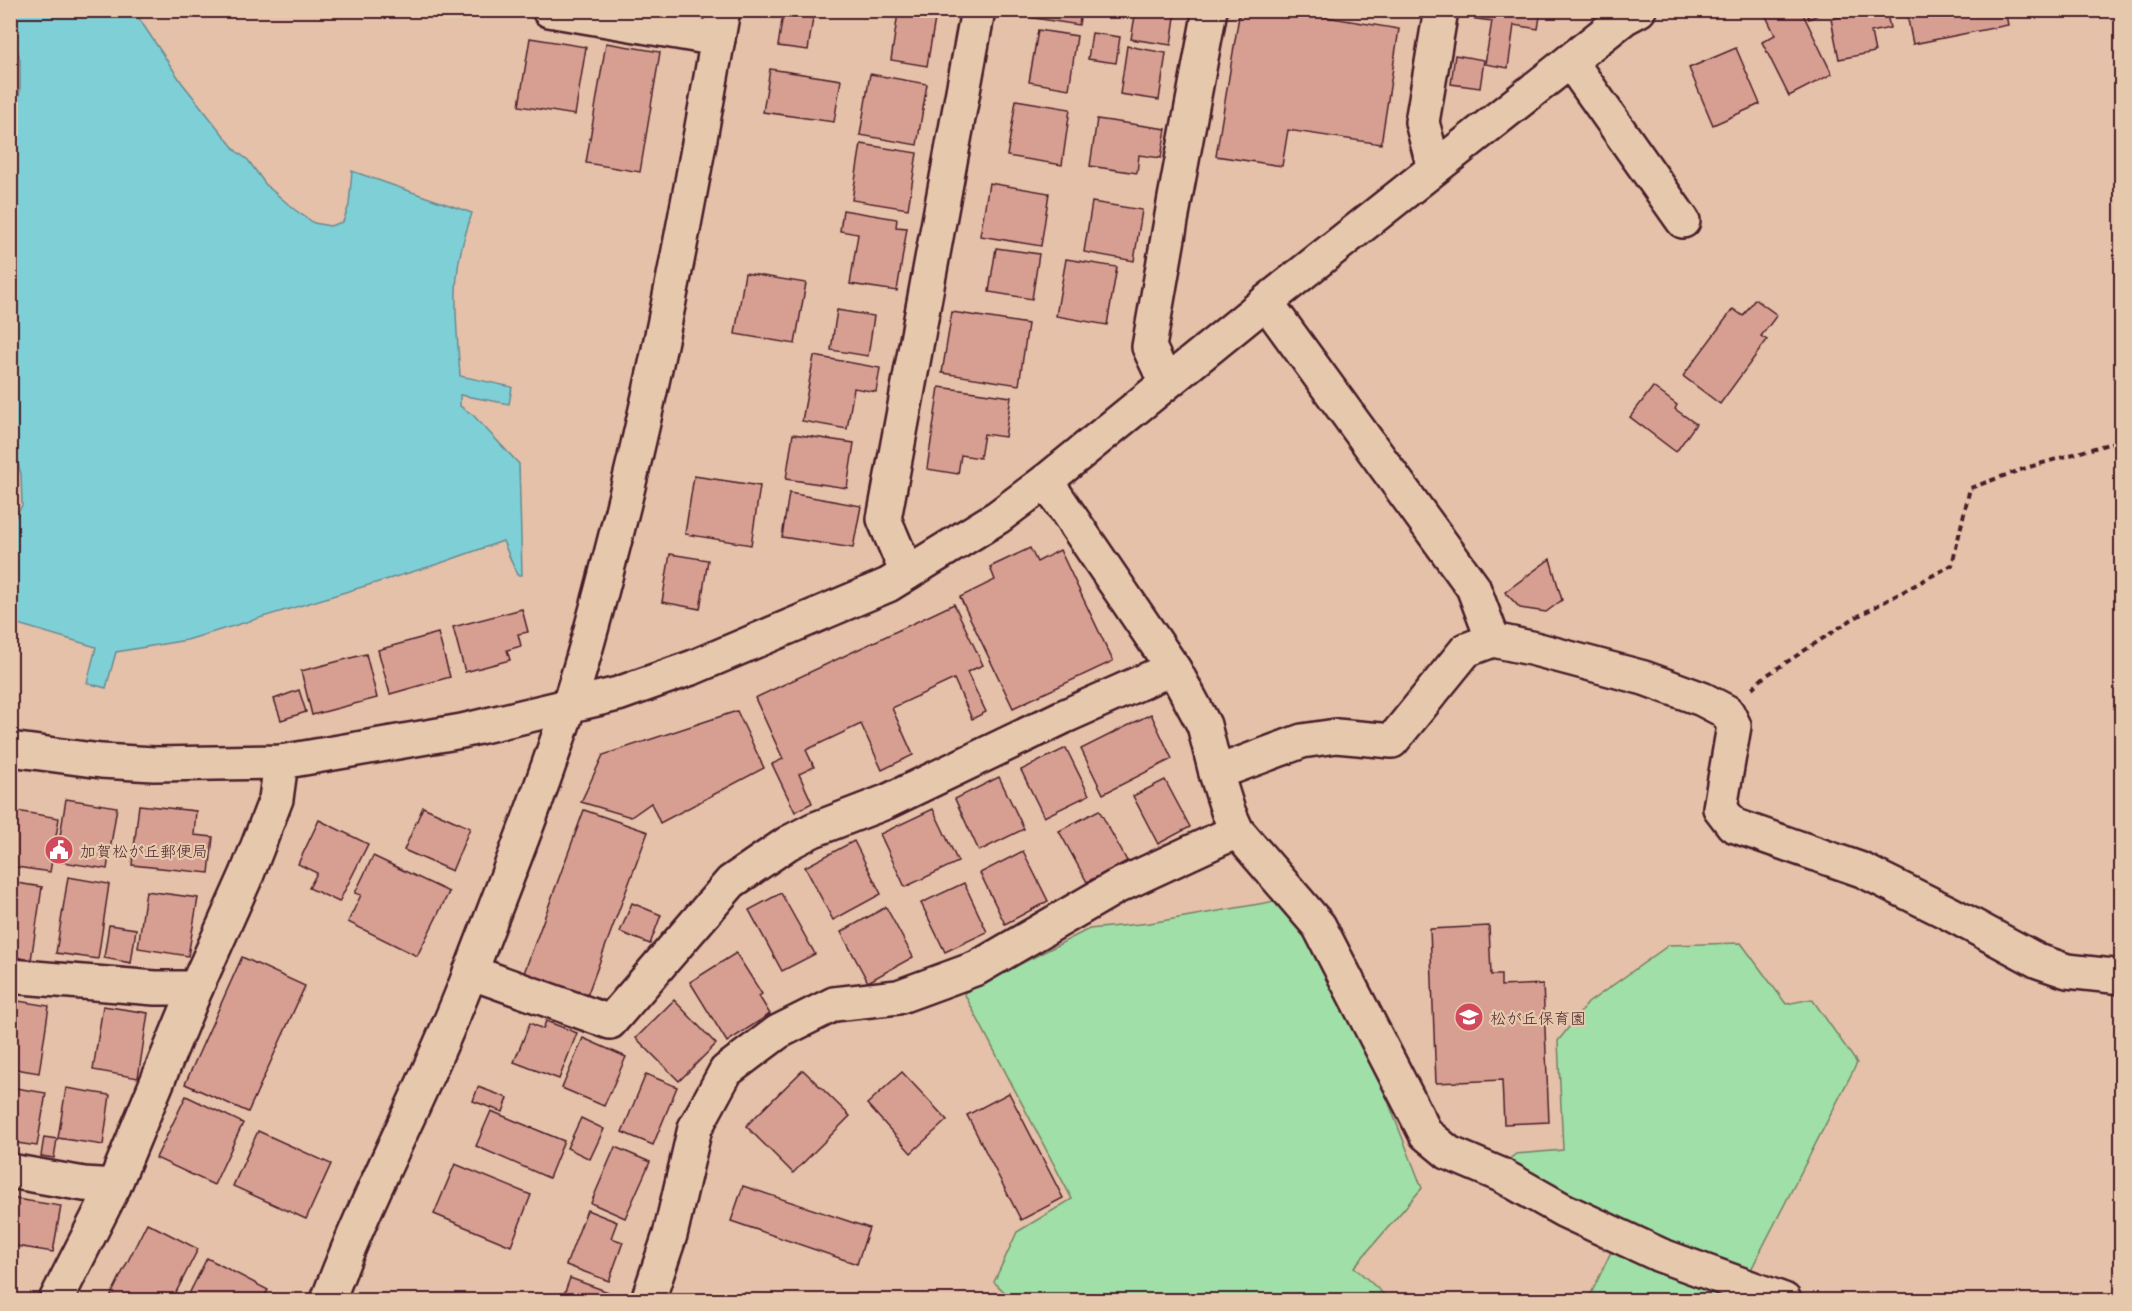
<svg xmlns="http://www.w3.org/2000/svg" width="2132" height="1311" font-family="'Playpen Sans','Klee One',sans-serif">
<rect width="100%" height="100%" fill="#e4c1a8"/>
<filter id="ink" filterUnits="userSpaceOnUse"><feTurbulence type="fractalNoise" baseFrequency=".0167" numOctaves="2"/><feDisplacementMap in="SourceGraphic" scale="12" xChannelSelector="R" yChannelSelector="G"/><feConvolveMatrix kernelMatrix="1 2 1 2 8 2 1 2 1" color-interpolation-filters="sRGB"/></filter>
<g filter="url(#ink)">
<g fill="#a0dfa7" stroke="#757f69" stroke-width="1.5">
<polygon points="1288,899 1361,1032 1422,1188 1354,1267 1390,1300 1013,1300 994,1282 1017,1232 1072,1199 964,993 1089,929 1150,923"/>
<polygon points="1741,943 1786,1004 1812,999 1857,1063 1738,1295 1738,1300 1588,1300 1623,1227 1500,1166 1516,1154 1563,1150 1558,1041 1588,1003 1669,945"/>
</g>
<path fill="#7fd0d6" stroke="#6a8992" stroke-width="1.5" d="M11 10 134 11 182 83 236 151 248 160 266 185 295 210 314 223 330 226 343 222 349 205 352 171 472 213C466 232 460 249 458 268 453 301 458 343 460 376L512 387 509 404 460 395V406L473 415 519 464 522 575H517L503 541 438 564 187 640 116 652 106 688 87 683 96 647 11 622V525L22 505 21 474 10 439V138L17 113 20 89V60L11 31Z"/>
<g fill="#d79f92" stroke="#4a1f2b" stroke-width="1.5">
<polygon points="1015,10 1081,10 1079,25 1015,15"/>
<polygon points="1136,10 1176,10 1171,45 1131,39"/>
<polygon points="1240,10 1284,10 1399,29 1381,144 1288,130 1282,166 1216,156"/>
<polygon points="1471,10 1541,10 1538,29 1514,25 1508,68 1485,64 1492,21 1470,18"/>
<polygon points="1763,10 1801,10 1832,74 1789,96 1762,42 1775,35"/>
<polygon points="1806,10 1829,10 1809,19"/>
<polygon points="1839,10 1886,10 1890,28 1871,32 1875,52 1839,59 1831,19 1840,17"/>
<polygon points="1906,10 2005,10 2008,25 1913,44"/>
<polygon points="898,13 935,19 927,66 891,60"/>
<polygon points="783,14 813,18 808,50 778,46"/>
<polygon points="1038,30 1077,36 1069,89 1029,82"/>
<polygon points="1092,33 1120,37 1116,63 1088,59"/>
<polygon points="530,38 586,47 575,115 519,106"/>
<polygon points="606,43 660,52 640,172 586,163"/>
<polygon points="1127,46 1166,53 1159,100 1120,94"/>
<polygon points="1736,48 1760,104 1713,125 1689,68"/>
<polygon points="1455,55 1484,60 1480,88 1451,84"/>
<polygon points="770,69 841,80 834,122 763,112"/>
<polygon points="870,74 927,84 917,145 860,135"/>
<polygon points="1016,100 1070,109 1062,165 1007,156"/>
<polygon points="1097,119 1166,129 1161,158 1139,155 1137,173 1090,166"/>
<polygon points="861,144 917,153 908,209 852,200"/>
<polygon points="989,183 1049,193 1041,246 980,236"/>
<polygon points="1092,202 1142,210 1134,261 1084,252"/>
<polygon points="843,210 897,219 896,227 907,228 897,291 850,284 858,234 840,231"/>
<polygon points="996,248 1039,254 1032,299 989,292"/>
<polygon points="1066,259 1117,267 1107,325 1056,316"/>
<polygon points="745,273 806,283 795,344 735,334"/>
<polygon points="1755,299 1777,315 1761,336 1767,340 1720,404 1683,376 1733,309 1743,316"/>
<polygon points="837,310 874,316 868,356 831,350"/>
<polygon points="952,312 1028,324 1019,385 942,373"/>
<polygon points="814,356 880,368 876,392 854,388 847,429 802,421"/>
<polygon points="939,387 1011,397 1005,437 984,434 980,458 961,455 958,474 927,469"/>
<polygon points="1653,387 1677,405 1675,409 1696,424 1676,452 1630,417"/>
<polygon points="793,434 854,443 847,488 786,479"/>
<polygon points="694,476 760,486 751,545 685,534"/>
<polygon points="789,493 861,506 853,548 782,537"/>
<polygon points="1030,548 1037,562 1060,550 1113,661 1013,708 960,597 995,580 990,567"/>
<polygon points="670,554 708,560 700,609 662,602"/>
<polygon points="1550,559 1562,600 1546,612 1520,608 1505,592"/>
<polygon points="954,604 983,665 967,672 986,712 972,719 954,679 892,708 913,755 882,770 861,724 806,750 814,767 799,774 812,803 795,812 772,764 783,759 755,698"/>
<polygon points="522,609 528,632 518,634 521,646 507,650 510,660 465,672 453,627"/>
<polygon points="438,633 450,677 390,694 378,650"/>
<polygon points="366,654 377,698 312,715 301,671"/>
<polygon points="299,690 306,712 281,720 274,699"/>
<polygon points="737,711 764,768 660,823 651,803 631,817 581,802 603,755"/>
<polygon points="1151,714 1172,759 1103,794 1081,749"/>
<polygon points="1066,748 1089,795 1044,817 1021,770"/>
<polygon points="999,777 1024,829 979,851 955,799"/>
<polygon points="1165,780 1190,827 1158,844 1133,796"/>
<polygon points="66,799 117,807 107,869 56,861"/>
<polygon points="139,805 196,811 194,835 213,837 209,873 132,865"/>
<polygon points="423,807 470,828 452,871 404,850"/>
<polygon points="933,809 958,862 905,887 880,834"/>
<polygon points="10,810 59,818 50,872 10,866"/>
<polygon points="584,810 648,832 587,996 524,973"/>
<polygon points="1099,810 1127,861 1087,882 1059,831"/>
<polygon points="319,820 368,844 339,902 309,888 317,873 298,864"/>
<polygon points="854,841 881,894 833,920 805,867"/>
<polygon points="1023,851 1048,901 1005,924 980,873"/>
<polygon points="373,856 449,892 417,956 348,922 361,895 355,893"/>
<polygon points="68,877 109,884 98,959 56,953"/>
<polygon points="10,882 42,887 31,960 10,956"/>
<polygon points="964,883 987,932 945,952 921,903"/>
<polygon points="146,891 198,898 188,956 138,948"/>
<polygon points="781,893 815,954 782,971 749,910"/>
<polygon points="632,903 661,915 650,944 620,932"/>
<polygon points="886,907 913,957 868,982 841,932"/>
<polygon points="109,925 136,929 131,963 104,958"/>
<polygon points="1489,926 1491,975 1501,975 1501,986 1543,984 1549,1122 1504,1124 1502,1080 1436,1083 1430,929"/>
<polygon points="736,953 762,994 759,996 770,1014 727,1042 690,982"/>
<polygon points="242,957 305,986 248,1112 185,1084"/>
<polygon points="12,1000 49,1006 39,1073 10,1068"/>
<polygon points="674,1000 716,1044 679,1081 636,1038"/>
<polygon points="103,1006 148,1013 138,1078 93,1070"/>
<polygon points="546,1021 577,1033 559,1079 514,1062 530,1023 543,1029"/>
<polygon points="583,1038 626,1057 604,1106 562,1088"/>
<polygon points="803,1070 850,1116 793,1173 746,1126"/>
<polygon points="902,1072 947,1120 911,1153 867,1104"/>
<polygon points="646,1074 677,1087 653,1145 622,1132"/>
<polygon points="10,1087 46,1093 37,1146 10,1142"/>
<polygon points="478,1087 508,1098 503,1112 473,1101"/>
<polygon points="66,1088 110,1095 103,1145 58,1138"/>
<polygon points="1009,1093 1063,1198 1021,1220 967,1115"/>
<polygon points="186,1096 243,1123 214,1185 156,1158"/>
<polygon points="491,1111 564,1141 549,1178 476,1146"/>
<polygon points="581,1118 604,1129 590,1159 567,1148"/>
<polygon points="258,1131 331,1164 306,1219 233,1186"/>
<polygon points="44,1137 57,1139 54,1158 41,1156"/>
<polygon points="615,1147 650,1162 625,1218 591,1203"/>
<polygon points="455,1164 531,1195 511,1246 434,1214"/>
<polygon points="743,1186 869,1228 857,1264 731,1221"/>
<polygon points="10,1198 61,1206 53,1252 10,1245"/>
<polygon points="587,1210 617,1222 611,1238 623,1242 609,1281 566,1265"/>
<polygon points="147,1223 198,1249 172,1300 123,1300 111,1295"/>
<polygon points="207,1258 268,1290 262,1300 186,1300"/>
<polygon points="570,1278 611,1293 608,1300 562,1300"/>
<polygon points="10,1292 17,1293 16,1300 10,1300"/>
</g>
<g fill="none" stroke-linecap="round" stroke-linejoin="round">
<g stroke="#4a1f2b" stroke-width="38">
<g id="minor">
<polyline points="549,10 718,39"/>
<polyline points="1570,61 1683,221"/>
<polyline points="1434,168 1422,122 1441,10"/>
<polyline points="1266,302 1473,587 1493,640"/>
<polyline points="1166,383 1149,347 1175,198 1210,10"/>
<polyline points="1046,481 1175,671 1204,725 1216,773 1228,811 1237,831 1319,926 1426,1134 1449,1153 1501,1175 1563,1210 1660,1255 1784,1300"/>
<polyline points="907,573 884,519 978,10"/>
<polyline points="10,749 101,761 154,764 281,762 462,731 618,694 694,667 888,585 998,517 1046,481 1266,302 1624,18 1639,10"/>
<polyline points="1216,773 1302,741 1336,736 1392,741 1466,650 1493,640 1531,648 1644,678 1702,699 1727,712 1734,726 1720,808 1733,825 1862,870 1949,913 2038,961 2067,971 2122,977"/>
<polyline points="470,972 610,1022 731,882 788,843 813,830 886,802 1063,717 1173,668"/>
<polyline points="10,976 155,988 196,988"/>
<polyline points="10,1171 84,1184 114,1186"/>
<polyline points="56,1300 114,1186 196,988 247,874 276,799 281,762"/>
<path d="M328 1300C369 1190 427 1086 469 976 503 887 539 798 568 708 587 649 602 590 617 531 661 359 692 185 723 10"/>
<polyline points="648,1300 670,1235 695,1128 726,1071 778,1032 834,1004 898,997 977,968 1116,887 1237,831"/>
</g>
</g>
<polyline stroke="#4a1f2b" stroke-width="4" stroke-dasharray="6 4.5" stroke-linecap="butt" points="1752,688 1764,677 1851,620 1952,565 1970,488 2029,467 2122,440"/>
<use href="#minor" stroke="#e6c9ad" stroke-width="33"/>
</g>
</g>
<defs>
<g id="civic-disc" transform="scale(1.5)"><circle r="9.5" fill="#d1495b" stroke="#e6c9ad"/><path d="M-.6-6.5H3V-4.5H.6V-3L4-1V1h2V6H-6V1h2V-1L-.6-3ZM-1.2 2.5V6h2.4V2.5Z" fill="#fff"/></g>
<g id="school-disc" transform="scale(1.5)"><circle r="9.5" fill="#d1495b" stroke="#e6c9ad"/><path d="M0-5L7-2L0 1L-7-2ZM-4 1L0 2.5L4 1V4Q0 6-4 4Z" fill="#fff"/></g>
</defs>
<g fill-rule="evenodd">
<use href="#civic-disc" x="59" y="850"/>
<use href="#school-disc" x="1469" y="1017"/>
</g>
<g text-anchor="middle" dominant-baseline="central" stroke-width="4.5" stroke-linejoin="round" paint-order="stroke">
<g font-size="16" fill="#4a1f2b" stroke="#e6c9ad" text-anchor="start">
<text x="80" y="850">加賀松が丘郵便局</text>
<text x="1490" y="1017">松が丘保育園</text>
</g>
</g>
<rect width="2132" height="1311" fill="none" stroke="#e6c9ad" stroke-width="36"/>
<rect x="18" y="18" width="2096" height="1275" fill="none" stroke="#4a1f2b" stroke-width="2" filter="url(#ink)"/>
</svg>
